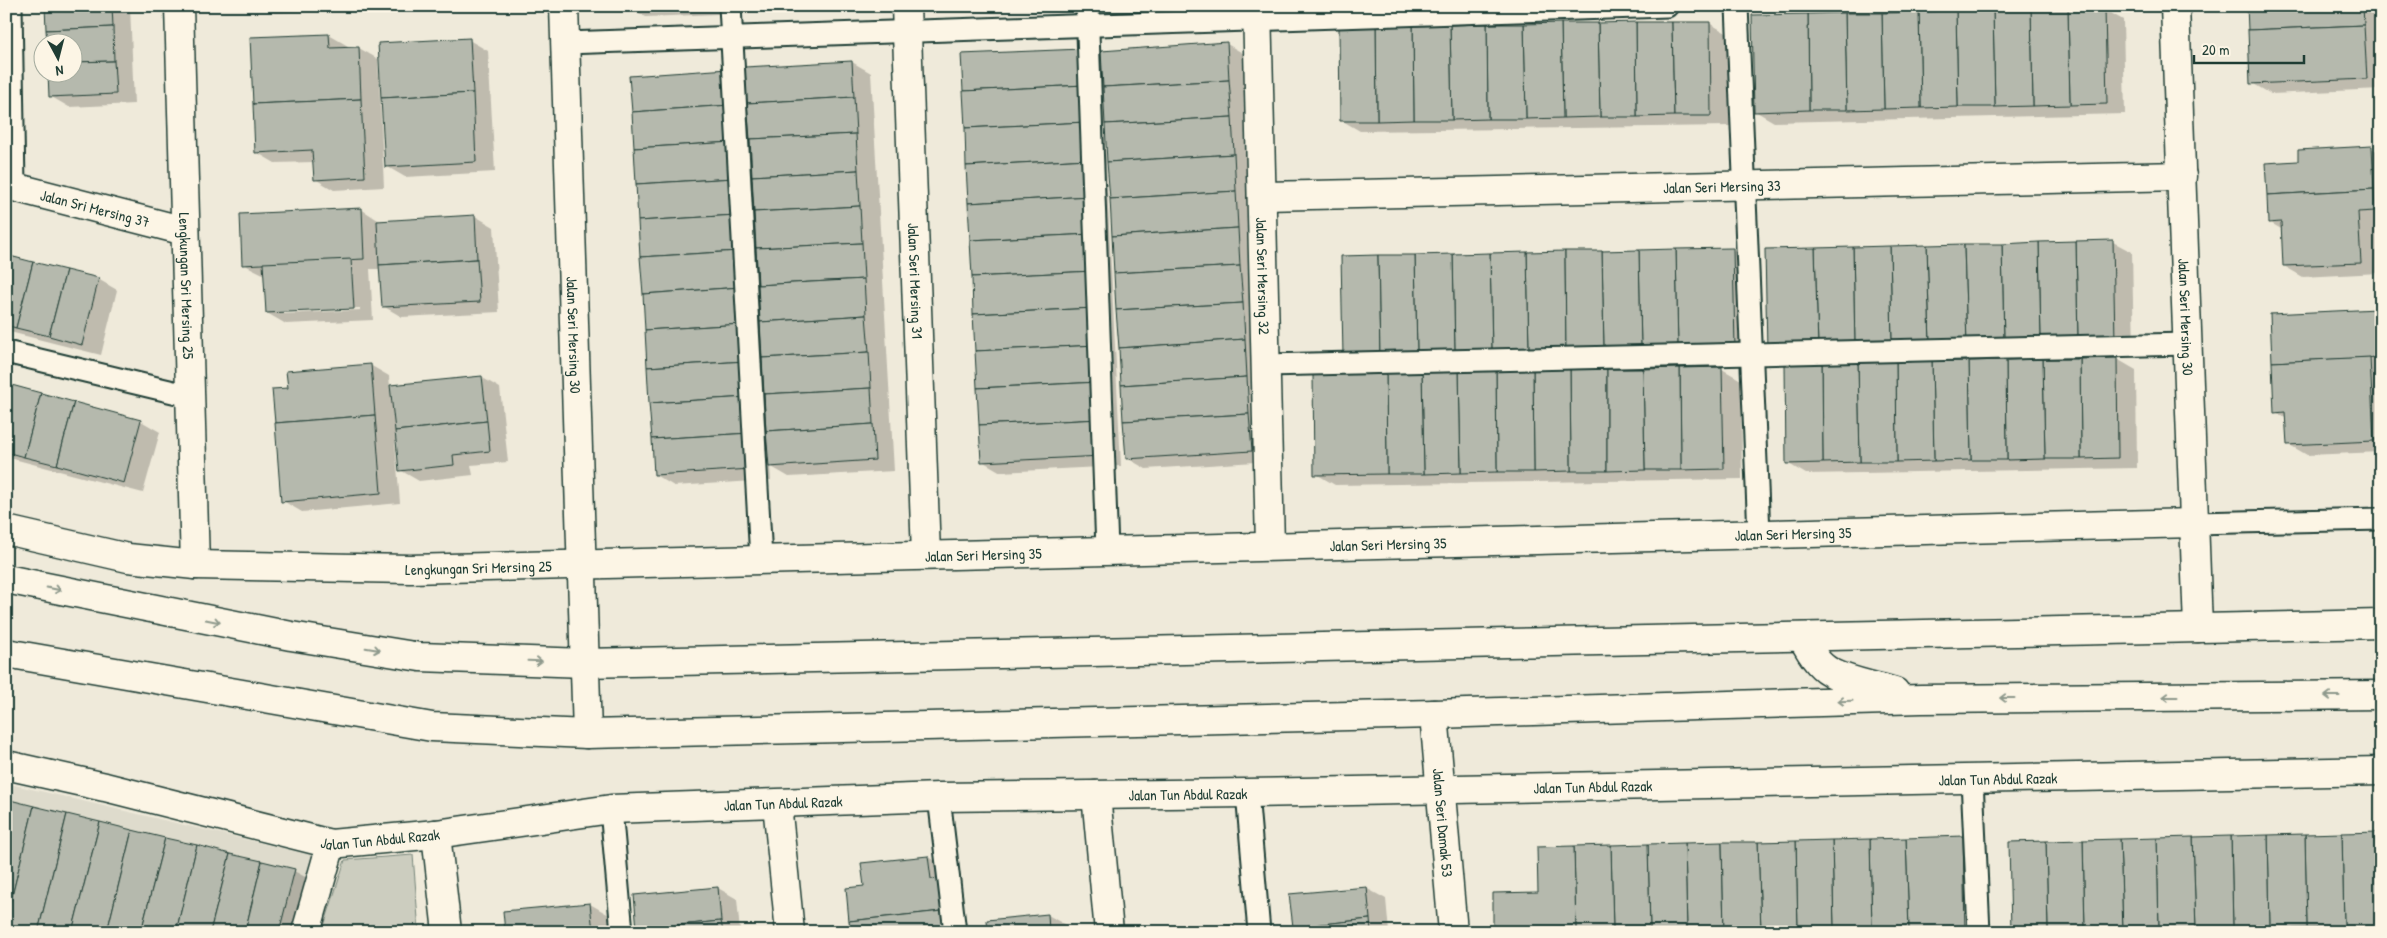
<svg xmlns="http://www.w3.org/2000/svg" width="2387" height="938" font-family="'Patrick Hand',sans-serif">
<rect width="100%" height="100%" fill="#efeada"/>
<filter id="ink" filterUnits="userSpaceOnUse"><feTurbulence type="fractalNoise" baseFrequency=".02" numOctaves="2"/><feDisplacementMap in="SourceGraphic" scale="10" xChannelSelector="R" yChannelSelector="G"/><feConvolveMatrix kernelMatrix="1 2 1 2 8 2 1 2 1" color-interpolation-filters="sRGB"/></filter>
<g filter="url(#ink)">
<polygon fill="#dedbcc" points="6,783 316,856 293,932 6,932"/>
<polygon fill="#cccdbf" stroke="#76857a" points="413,855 419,932 322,932 345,860"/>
<g fill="#0003" fill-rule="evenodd">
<polygon points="47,6 130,6 134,104 69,107 50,96 72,72 72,42 48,42"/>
<polygon points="263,6 377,6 377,7 275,13"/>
<polygon points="627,6 742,6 743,13 646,17"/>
<polygon points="754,6 864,6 864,8 764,12"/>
<polygon points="1762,6 1898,6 1768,9"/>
<polygon points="2248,6 2381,6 2381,89 2271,94 2252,83"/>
<polygon points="2104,9 2123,20 2125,114 1774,122 1755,111"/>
<polygon points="1709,23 1728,34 1730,126 1360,131 1341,120"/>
<polygon points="329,35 348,46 348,49 359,48 378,59 384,187 334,190 315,179 314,162 275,163 256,152"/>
<polygon points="469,40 488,51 495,172 405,177 386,166"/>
<polygon points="1227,44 1246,55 1271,461 1146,469 1127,458 1107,125 1104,125 1121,466 1001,472 982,461 1082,50 1103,62"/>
<polygon points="852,62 871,73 894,471 789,477 770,466 771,480 674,486 655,475 727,70 747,82"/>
<polygon points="2371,148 2381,153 2381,222 2377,222 2379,273 2303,277 2284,266 2283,230 2269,222 2299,163"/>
<path d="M361 209 381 222 475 216 494 227 499 312 402 317 383 306 381 269H370L373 320 286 324 267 313 265 275 243 264ZM360 308V310L284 314V311Z"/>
<polygon points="2113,242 2132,252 2134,351 1787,360"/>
<polygon points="1733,250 1752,261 1754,359 1363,366"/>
<polygon points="6,256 98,279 117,290 101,355 6,331"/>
<polygon points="2378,310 2381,312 2381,452 2307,455 2288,444 2287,419 2276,412"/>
<polygon points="2117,359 2136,370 2137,468 1806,474 1787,463"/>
<polygon points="370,365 389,376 390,387 481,377 500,388 508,462 471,465 473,475 419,481 400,470 397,441 395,442 400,503 302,512 283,501 289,389"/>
<polygon points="1722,369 1741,380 1742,479 1335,485 1316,474"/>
<polygon points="6,385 141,421 160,432 143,493 6,457"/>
<polygon points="2378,833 2381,835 2381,932 2013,932"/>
<polygon points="1963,838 1982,849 1984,932 1495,932 1539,893"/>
<polygon points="928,857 947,868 962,932 852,932 865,887 862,864"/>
<polygon points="294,871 322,886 310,932 6,932"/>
<polygon points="718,888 737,899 740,932 639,932"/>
<polygon points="1366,888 1386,899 1389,932 1294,932"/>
<polygon points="590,904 609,915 610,932 506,932"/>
<polygon points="1048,915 1067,926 1067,932 989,932"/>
<polygon points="1233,926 1243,932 1168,932"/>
</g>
<g fill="#b5b9ad" stroke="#1f3d34">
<polygon points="45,6 112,6 113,27 46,30"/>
<polygon points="2247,6 2363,6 2364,25 2248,30"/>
<polygon points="2105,8 2107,104 2070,105 2068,9"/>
<polygon points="2031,9 2068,9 2070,105 2033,106"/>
<polygon points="2031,9 2033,106 1995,107 1993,10"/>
<polygon points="1993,10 1995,107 1958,107 1956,11"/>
<polygon points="1956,11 1958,107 1921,108 1919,12"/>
<polygon points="1919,12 1921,108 1884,109 1882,13"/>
<polygon points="1845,13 1882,13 1884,109 1847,110"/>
<polygon points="1845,13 1847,110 1809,110 1808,14"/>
<polygon points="1808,14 1809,110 1754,112 1752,15"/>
<polygon points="1636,22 1672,22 1674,116 1637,117"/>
<polygon points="1636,22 1637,117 1600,117 1598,23"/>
<polygon points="1672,22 1710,22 1711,116 1674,116"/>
<polygon points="1561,23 1598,23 1600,117 1563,118"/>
<polygon points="1561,23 1563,118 1526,119 1524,24"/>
<polygon points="1487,24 1524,24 1526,119 1488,119"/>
<polygon points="1487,24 1488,119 1452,120 1450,25"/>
<polygon points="1450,25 1452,120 1414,120 1413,26"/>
<polygon points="2364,25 2367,79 2250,84 2248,30"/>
<polygon points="1376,26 1413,26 1414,120 1377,121"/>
<polygon points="1376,26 1377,121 1340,121 1339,27"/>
<polygon points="113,27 114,61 72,62 72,42 47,42 46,30"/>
<polygon points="329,34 330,48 359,47 361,99 253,104 250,37"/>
<polygon points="470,38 473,93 381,98 378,43"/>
<polygon points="1227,42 1229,80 1103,87 1101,51"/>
<polygon points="1082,49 1085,85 963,91 961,54"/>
<polygon points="114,61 116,94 49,97 48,72 72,72 72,62"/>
<polygon points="852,61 854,97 747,103 745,67"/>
<polygon points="728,69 730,105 632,112 629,76"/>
<polygon points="1229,80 1232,117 1105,124 1103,87"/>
<polygon points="1085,85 1086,122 965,128 963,91"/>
<polygon points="473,93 476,162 385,167 381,98"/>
<polygon points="854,97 856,134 750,139 747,103"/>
<polygon points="361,99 365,177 314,180 312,150 255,153 253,104"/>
<polygon points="730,105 732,142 634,148 632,112"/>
<polygon points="1232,117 1234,154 1107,162 1105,124"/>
<polygon points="1086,122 1088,159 966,166 965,128"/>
<polygon points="856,134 858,170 752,176 750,139"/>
<polygon points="732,142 734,178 636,184 634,148"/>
<polygon points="2372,146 2374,189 2267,195 2265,163 2298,161 2298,150"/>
<polygon points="1234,154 1236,191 1110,199 1107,162"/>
<polygon points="1088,159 1090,196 968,203 966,166"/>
<polygon points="858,170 860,206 754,212 752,176"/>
<polygon points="734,178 736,215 638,221 636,184"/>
<polygon points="2374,189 2375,211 2358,212 2361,263 2283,266 2281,222 2268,223 2267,195"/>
<polygon points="1236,191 1238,228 1112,236 1110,199"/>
<polygon points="1090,196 1092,234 970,240 968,203"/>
<polygon points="860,206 862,243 756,248 754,212"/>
<polygon points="362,208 364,259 242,265 240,214"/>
<polygon points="475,215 477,259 379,265 377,221"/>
<polygon points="736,215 739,251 640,257 638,221"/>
<polygon points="1238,228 1240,266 1114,273 1112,236"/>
<polygon points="1092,234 1093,271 972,277 970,240"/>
<polygon points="2113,240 2115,341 2078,342 2076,241"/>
<polygon points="2076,241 2078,342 2041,343 2039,242"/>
<polygon points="2039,242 2041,343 2004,344 2002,244"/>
<polygon points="862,243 864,279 758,285 756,248"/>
<polygon points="1964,244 1967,345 1930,346 1927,245"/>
<polygon points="1964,244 2002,244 2004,344 1967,345"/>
<polygon points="1927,245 1930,346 1892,347 1890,246"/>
<polygon points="1890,246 1892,347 1855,347 1853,247"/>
<polygon points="1853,247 1855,347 1818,348 1815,248"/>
<polygon points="1733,248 1735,349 1678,350 1676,249"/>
<polygon points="1815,248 1818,348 1767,350 1765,249"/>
<polygon points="1676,249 1678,350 1641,351 1639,250"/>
<polygon points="1639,250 1641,351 1604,352 1602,251"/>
<polygon points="739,251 741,287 643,294 640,257"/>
<polygon points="1565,251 1566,352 1529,353 1527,252"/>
<polygon points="1565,251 1602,251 1604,352 1566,352"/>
<polygon points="1527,252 1529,353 1492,354 1490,253"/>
<polygon points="1490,253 1492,354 1455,354 1453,254"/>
<polygon points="1453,254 1455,354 1417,355 1415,255"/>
<polygon points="6,255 33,262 16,328 6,325"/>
<polygon points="1378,255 1380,356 1343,356 1341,256"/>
<polygon points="1378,255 1415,255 1417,355 1380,356"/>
<polygon points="351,259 354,309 266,313 263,263"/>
<polygon points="477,259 480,302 382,307 379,265"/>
<polygon points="33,262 66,270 49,336 16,328"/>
<polygon points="1240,266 1243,303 1116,310 1114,273"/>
<polygon points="66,270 99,278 82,345 49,336"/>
<polygon points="1093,271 1095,308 973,314 972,277"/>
<polygon points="864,279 866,315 760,322 758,285"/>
<polygon points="741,287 743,324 645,330 643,294"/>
<polygon points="1243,303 1245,339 1119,348 1116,310"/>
<polygon points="1095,308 1097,345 975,351 973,314"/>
<polygon points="2378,309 2380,357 2272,362 2270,314"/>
<polygon points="866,315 869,352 762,358 760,322"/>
<polygon points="743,324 746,361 647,367 645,330"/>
<polygon points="1245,339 1247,377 1121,385 1119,348"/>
<polygon points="1097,345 1099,382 977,388 975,351"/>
<polygon points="869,352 871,388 764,394 762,358"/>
<polygon points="2370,357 2374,441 2287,445 2285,412 2274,413 2272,362"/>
<polygon points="2117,358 2118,458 2081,459 2080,359"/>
<polygon points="2043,359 2080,359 2081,459 2045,459"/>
<polygon points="2043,359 2045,459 2007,460 2006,360"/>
<polygon points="2006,360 2007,460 1971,460 1969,361"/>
<polygon points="746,361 748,397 649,403 647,367"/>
<polygon points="1932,361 1969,361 1971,460 1934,461"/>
<polygon points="1932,361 1934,461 1897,462 1896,362"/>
<polygon points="1896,362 1897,462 1860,462 1858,363"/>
<polygon points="1822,363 1858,363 1860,462 1823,463"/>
<polygon points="1822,363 1823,463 1786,464 1785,364"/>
<polygon points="371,364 375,415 275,423 272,389 288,388 286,371"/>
<polygon points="1722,367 1724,469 1681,470 1680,368"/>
<polygon points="1680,368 1681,470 1645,470 1643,369"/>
<polygon points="1570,369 1607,369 1607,471 1571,471"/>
<polygon points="1570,369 1571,471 1534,472 1533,370"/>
<polygon points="1607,369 1643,369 1645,470 1607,471"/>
<polygon points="1496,370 1533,370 1534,472 1497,472"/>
<polygon points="1496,370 1497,472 1461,473 1459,371"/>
<polygon points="1422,371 1459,371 1461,473 1424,474"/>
<polygon points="1422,371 1424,474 1387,474 1386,372"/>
<polygon points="1386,372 1387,474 1314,475 1313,373"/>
<polygon points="482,376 487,421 395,431 390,385"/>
<polygon points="1247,377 1249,414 1123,421 1121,385"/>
<polygon points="1099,382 1100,419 979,425 977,388"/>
<polygon points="8,384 41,393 24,457 6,452 6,392"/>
<polygon points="871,388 873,424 766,431 764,394"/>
<polygon points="41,393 74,402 57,465 24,457"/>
<polygon points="748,397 750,433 652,439 649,403"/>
<polygon points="74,402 141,420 124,483 57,465"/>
<polygon points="1249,414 1252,451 1126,459 1123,421"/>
<polygon points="375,415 381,493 281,502 275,423"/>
<polygon points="1100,419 1102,456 981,462 979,425"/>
<polygon points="487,421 490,451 453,455 454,465 399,471 395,431"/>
<polygon points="873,424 875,460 769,467 766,431"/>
<polygon points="750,433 752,469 654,475 652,439"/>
<polygon points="6,799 34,806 6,921"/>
<polygon points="34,806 67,814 38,932 6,932 6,921"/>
<polygon points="67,814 100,822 72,932 38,932"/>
<polygon points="100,822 132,830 107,932 72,932"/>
<polygon points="132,830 165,838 141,932 107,932"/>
<polygon points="2379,832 2381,926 2344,927 2342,833"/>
<polygon points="2342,833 2344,927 2307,928 2305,834"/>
<polygon points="2305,834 2307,928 2270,929 2268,835"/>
<polygon points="2268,835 2270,929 2233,930 2231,836"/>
<polygon points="1963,836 1965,932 1909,932 1906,838"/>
<polygon points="2231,836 2233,930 2196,931 2193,837"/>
<polygon points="2193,837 2196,931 2159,932 2157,838"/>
<polygon points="165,838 197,845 176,932 141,932"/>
<polygon points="1906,838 1909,932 1872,932 1870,839"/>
<polygon points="2157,838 2159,932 2123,932 2120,839"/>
<polygon points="1870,839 1872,932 1834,932 1832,840"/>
<polygon points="2120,839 2123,932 2085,932 2083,840"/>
<polygon points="1832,840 1834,932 1798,932 1796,841"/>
<polygon points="2083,840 2085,932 2048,932 2046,841"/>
<polygon points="1796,841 1798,932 1761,932 1758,842"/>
<polygon points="2046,841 2048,932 2011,932 2009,842"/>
<polygon points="1722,842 1724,932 1687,932 1685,843"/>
<polygon points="1722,842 1758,842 1761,932 1724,932"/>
<polygon points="1685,843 1687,932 1650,932 1648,844"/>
<polygon points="1648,844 1650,932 1613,932 1611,845"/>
<polygon points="197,845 230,854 210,932 176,932"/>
<polygon points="1611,845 1613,932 1576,932 1574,846"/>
<polygon points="1574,846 1576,932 1493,932 1493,893 1538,892 1537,847"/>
<polygon points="230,854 262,861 245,932 210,932"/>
<polygon points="928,856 931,879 939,878 942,911 849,921 846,888 864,886 861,863"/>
<polygon points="262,861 295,869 279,932 245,932"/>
<polygon points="718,887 721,921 637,929 634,895"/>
<polygon points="1367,887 1370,919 1293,927 1289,894"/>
<polygon points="590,903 593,932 505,932 503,911"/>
<polygon points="942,911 944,932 851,932 849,921"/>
<polygon points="1048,914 1049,932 988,932 987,920"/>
<polygon points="1370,919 1371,932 1293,932 1293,927"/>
<polygon points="721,921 723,932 638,932 637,929"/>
<polygon points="1234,925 1234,932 1166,932 1166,931"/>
</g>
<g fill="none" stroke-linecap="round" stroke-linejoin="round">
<g stroke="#1f3d34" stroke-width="25">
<g id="service">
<polyline points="11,6 14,187"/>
<polyline points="730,6 761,559"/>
<polyline points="1087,6 1107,550"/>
<polyline points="1737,6 1759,534"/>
<polyline points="565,43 1667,6"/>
<polyline points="6,352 190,396"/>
<polyline points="1266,365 2187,344"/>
<polyline points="2194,523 2381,519"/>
<polyline points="1972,779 1979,932"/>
<polyline points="1247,793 1259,932"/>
<polyline points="939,797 955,932"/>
<polyline points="611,809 622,932"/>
</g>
</g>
<g stroke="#1f3d34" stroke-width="31">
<g id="minor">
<path id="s1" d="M179 6 195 565"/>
<path id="s2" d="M564 6 587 734"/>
<path id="s3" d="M906 6 926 555"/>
<path id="s4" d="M1257 6 1270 546"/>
<path id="s5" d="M2175 6 2198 628"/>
<path id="s6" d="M6 185 185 231"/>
<path id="s7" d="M1262 196 2182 176"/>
<path id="s8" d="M6 530 128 558 195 565 410 569 2194 523"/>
<path id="s9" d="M1434 714 1453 932"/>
<path id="s10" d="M6 765 105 787 331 844 436 834 611 809 939 797 1247 793 2381 771"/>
<polyline points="1096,795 1109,932"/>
<polyline points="777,804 790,932"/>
<polyline points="436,834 447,932"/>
<polyline points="306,932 331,844"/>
</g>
</g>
<g stroke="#1f3d34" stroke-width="31">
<g id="secondary">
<polyline points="6,579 291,636 420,657 585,663 2381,624"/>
<path d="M1802 637C1808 647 1813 658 1822 666 1836 680 1876 686 1895 692"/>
<polyline points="6,653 432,727 587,734 1434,714 1921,699 2381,695"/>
</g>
</g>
<use href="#service" stroke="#fcf5e5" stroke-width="21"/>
<use href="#minor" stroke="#fcf5e5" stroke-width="28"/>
<use href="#secondary" stroke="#fcf5e5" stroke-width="28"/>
</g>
<defs><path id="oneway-shaft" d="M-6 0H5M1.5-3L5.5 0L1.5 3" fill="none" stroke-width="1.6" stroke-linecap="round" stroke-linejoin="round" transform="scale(1.25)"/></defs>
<g stroke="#8e998c">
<use href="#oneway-shaft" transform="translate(54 589) rotate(11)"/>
<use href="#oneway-shaft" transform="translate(213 621) rotate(11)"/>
<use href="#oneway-shaft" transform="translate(373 649) rotate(9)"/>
<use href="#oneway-shaft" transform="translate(535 661) rotate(2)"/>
<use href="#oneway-shaft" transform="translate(2332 696) rotate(180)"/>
<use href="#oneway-shaft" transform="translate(2170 697) rotate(180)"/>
<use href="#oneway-shaft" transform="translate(2007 698) rotate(180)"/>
<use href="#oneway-shaft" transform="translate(1845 701) rotate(178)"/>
</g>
</g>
<g text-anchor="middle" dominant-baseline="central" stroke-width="4" stroke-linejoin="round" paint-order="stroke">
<g font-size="15" fill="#1f3d34" stroke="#fcf5e5">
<text stroke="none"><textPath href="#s7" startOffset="460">Jalan Seri Mersing 33</textPath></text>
<text stroke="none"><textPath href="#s6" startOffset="92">Jalan Sri Mersing 37</textPath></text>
<text stroke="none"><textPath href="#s4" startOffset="270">Jalan Seri Mersing 32</textPath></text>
<text stroke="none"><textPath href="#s3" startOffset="275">Jalan Seri Mersing 31</textPath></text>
<text stroke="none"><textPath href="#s1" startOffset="280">Lengkungan Sri Mersing 25</textPath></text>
<text stroke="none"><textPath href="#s5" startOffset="311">Jalan Seri Mersing 30</textPath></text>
<text stroke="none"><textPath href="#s2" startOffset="329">Jalan Seri Mersing 30</textPath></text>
<text stroke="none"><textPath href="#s8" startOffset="1791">Jalan Seri Mersing 35</textPath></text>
<text stroke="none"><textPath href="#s8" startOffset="1386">Jalan Seri Mersing 35</textPath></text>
<text stroke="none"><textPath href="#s8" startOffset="981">Jalan Seri Mersing 35</textPath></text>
<text stroke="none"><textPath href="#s8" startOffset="476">Lengkungan Sri Mersing 25</textPath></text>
<text stroke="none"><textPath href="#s10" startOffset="2004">Jalan Tun Abdul Razak</textPath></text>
<text stroke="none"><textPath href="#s10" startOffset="1599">Jalan Tun Abdul Razak</textPath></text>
<text stroke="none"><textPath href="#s10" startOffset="1194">Jalan Tun Abdul Razak</textPath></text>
<text stroke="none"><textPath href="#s10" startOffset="789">Jalan Tun Abdul Razak</textPath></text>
<text stroke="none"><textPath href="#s9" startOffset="109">Jalan Seri Damak 53</textPath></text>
<text stroke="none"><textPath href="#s10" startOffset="384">Jalan Tun Abdul Razak</textPath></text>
</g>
</g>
<rect width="2387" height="938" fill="none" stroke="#fcf5e5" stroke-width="25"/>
<rect x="12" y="12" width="2362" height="913" fill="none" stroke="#1f3d34" stroke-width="2" filter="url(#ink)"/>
<g transform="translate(58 58) rotate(173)"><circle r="24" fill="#fcf5e5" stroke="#a4ab9e"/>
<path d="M0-4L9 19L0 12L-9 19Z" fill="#1f3d34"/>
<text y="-8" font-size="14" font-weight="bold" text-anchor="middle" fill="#1f3d34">N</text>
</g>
<path d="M2194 55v8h110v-8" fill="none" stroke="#1f3d34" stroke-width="2.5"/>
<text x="2202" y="55" font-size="15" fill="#1f3d34" stroke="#fcf5e5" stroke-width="4" paint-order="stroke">20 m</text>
</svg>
